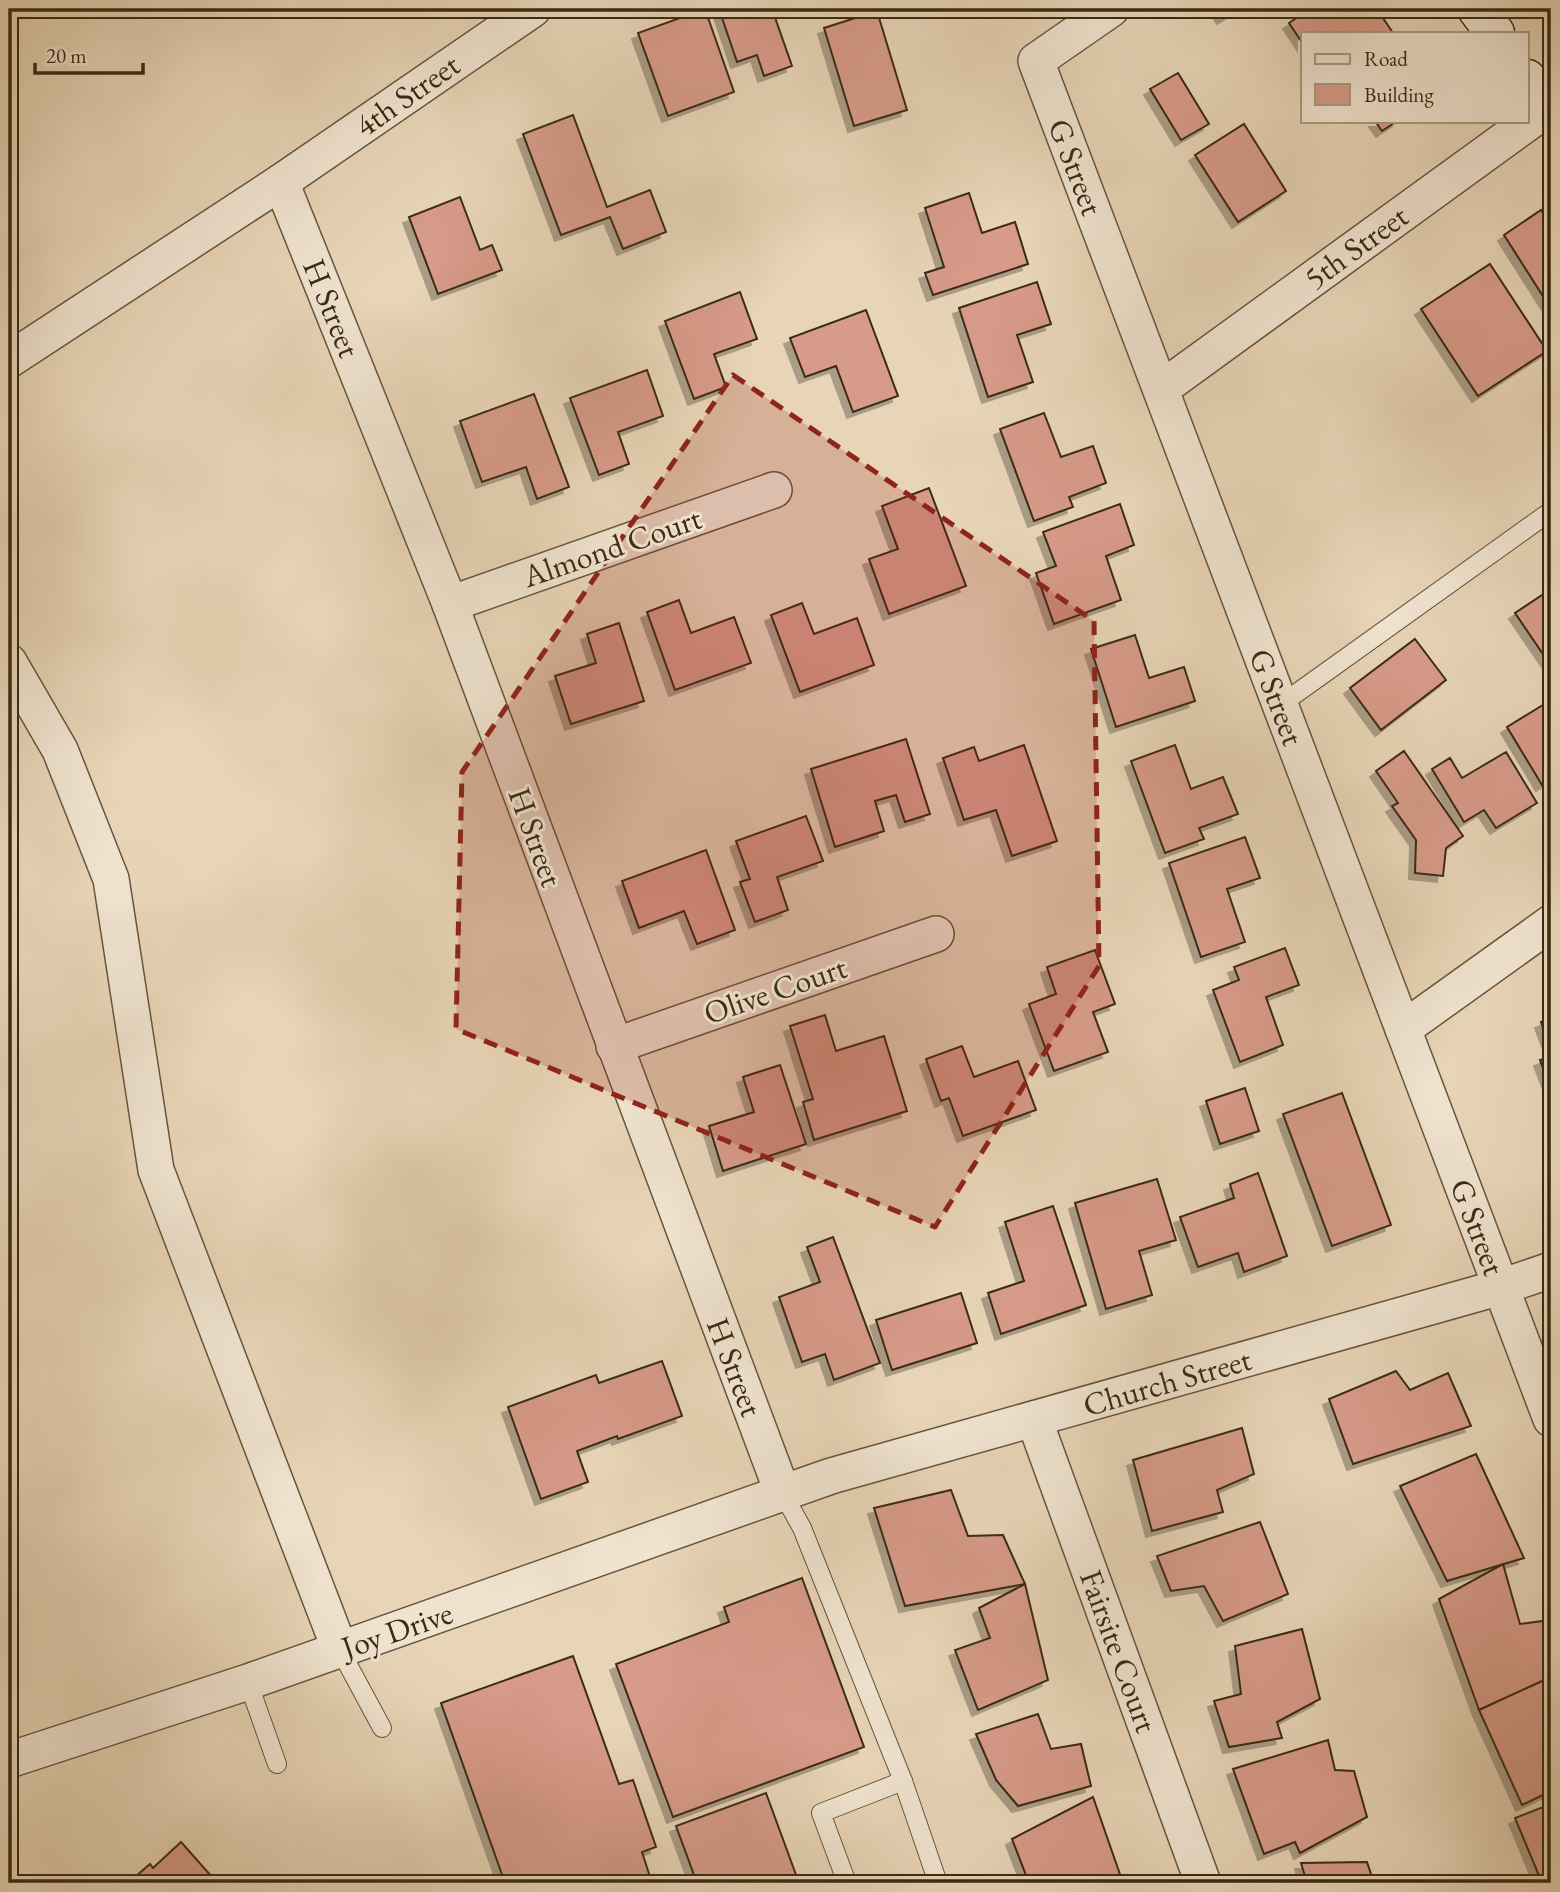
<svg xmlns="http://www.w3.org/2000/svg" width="1560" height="1892" font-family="'EB Garamond',serif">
<defs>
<filter id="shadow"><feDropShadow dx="-6" dy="6" stdDeviation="0" flood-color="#0004"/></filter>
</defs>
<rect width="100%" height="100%" fill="#e8d5b7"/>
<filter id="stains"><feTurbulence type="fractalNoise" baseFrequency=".00286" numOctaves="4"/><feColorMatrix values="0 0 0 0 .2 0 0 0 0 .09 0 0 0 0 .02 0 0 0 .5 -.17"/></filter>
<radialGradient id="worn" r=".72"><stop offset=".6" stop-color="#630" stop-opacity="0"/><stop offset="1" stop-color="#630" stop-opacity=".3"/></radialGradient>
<g fill="#d79b89" stroke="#3a2a13" stroke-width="2" filter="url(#shadow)">
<polygon points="705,9 734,92 668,116 638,33"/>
<polygon points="719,9 772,9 792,66 764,76 757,55 737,62"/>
<polygon points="1217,9 1238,9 1223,18"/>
<polygon points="1310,9 1377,9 1393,33 1303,33 1303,44 1289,23"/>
<polygon points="877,11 907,110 854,126 824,28"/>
<polygon points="1178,73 1209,124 1181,140 1150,89"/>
<polygon points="573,115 607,207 650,190 666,232 623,249 610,217 561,235 523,134"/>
<polygon points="1375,121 1397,121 1382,131"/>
<polygon points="1244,124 1286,191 1238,222 1195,155"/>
<polygon points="969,193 982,233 1015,222 1028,264 933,295 925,273 944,267 925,208"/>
<polygon points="460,197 480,250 492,245 502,270 438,294 409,217"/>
<polygon points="1541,210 1551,226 1551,309 1504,235"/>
<polygon points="1490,264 1547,351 1478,396 1421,309"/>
<polygon points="1037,282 1051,324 1017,335 1033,382 988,397 959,308"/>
<polygon points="740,292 757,339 714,354 726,387 694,399 665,321"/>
<polygon points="866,310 898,396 853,412 836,366 805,377 790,338"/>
<polygon points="647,370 663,416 618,432 629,464 599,475 570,398"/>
<polygon points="534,394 569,487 537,499 526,467 482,482 460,421"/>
<polygon points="1044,413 1061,457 1093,446 1106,483 1069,497 1073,507 1034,521 1000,429"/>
<polygon points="929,488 966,586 889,614 869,559 898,549 882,506"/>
<polygon points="1120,504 1134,545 1106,556 1121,600 1054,624 1036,573 1056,566 1043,532"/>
<polygon points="1551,589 1551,666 1515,613"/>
<polygon points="679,600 691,633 734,617 751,663 675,690 647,612"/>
<polygon points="802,603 814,634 857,618 874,665 800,692 771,615"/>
<polygon points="619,623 644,701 571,724 555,676 596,663 587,634"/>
<polygon points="1135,635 1149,678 1184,667 1195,701 1116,727 1091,649"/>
<polygon points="1415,639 1446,680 1381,730 1350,688"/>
<polygon points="1551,700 1551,779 1542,785 1507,727"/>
<polygon points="906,739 930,814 905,822 896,795 875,801 884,831 835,847 811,769"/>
<polygon points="1024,745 1057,841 1012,856 996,810 964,820 943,758 974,747 979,761"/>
<polygon points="1175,745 1191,789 1223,777 1238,814 1199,828 1204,839 1165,853 1131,761"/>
<polygon points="1404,751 1463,836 1446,848 1443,876 1415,873 1416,840 1392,806 1398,803 1376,771"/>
<polygon points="1506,752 1537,803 1496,828 1484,810 1464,822 1432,769 1450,758 1462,778"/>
<polygon points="806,816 823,861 777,877 788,910 755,922 740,882 750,879 736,841"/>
<polygon points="1245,837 1260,878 1227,889 1245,942 1201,957 1169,863"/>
<polygon points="706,850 735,930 697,944 684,911 639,928 622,881"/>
<polygon points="1285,948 1299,985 1266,997 1283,1045 1240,1062 1213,990 1239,980 1234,967"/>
<polygon points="1095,950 1115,1004 1093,1012 1108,1052 1054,1071 1029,1004 1056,994 1047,967"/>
<polygon points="825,1015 836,1051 884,1036 907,1111 814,1140 803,1102 813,1099 790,1026"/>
<polygon points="1551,1018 1551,1049 1541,1022"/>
<polygon points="962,1046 974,1077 1018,1061 1036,1110 963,1136 949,1098 941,1101 926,1059"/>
<polygon points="1551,1056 1551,1089 1540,1060"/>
<polygon points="780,1065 806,1144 723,1171 709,1126 754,1112 743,1077"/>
<polygon points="1245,1088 1259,1131 1220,1144 1206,1101"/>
<polygon points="1342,1093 1391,1225 1332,1246 1283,1114"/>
<polygon points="1258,1173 1287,1256 1244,1272 1238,1253 1198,1267 1180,1217 1234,1198 1230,1184"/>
<polygon points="1157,1179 1176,1240 1139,1251 1152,1295 1106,1309 1075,1203"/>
<polygon points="1053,1206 1086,1305 1001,1334 988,1293 1024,1281 1005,1222"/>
<polygon points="833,1237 880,1363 834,1380 825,1354 802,1362 779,1297 820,1282 807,1247"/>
<polygon points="961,1293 977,1343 892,1370 876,1320"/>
<polygon points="662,1361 682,1416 618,1439 617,1436 577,1451 588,1482 541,1499 508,1407 596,1375 599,1383"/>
<polygon points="1396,1371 1410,1390 1448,1373 1471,1426 1353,1464 1329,1399"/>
<polygon points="1242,1428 1254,1474 1217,1490 1223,1512 1152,1531 1133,1460"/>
<polygon points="1476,1454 1524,1558 1447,1581 1400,1486"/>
<polygon points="951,1490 968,1536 1003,1535 1025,1584 905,1606 874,1508"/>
<polygon points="1260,1522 1288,1594 1223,1621 1204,1586 1171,1591 1157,1556"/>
<polygon points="1503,1564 1520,1624 1550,1620 1551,1677 1479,1710 1439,1599"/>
<polygon points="802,1578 864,1747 673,1817 616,1664 729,1622 724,1607"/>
<polygon points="1025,1584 1048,1680 978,1710 955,1650 990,1638 979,1608"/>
<polygon points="1302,1629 1320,1699 1277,1722 1282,1738 1229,1747 1214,1701 1241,1694 1235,1646"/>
<polygon points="573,1656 619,1784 633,1780 656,1847 642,1852 652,1883 505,1883 441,1703"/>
<polygon points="1551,1677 1551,1791 1522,1805 1479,1710"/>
<polygon points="1038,1714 1051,1749 1081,1744 1091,1786 1018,1806 996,1780 976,1734"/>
<polygon points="1328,1740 1335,1770 1354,1771 1367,1817 1300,1853 1295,1842 1264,1854 1233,1769"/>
<polygon points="766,1793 799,1883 697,1883 676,1826"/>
<polygon points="1093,1797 1123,1883 1029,1883 1012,1839"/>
<polygon points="1551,1804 1551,1883 1542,1883 1515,1818"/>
<polygon points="181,1842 213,1878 206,1883 128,1883 150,1864 153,1868"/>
<polygon points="1367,1862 1374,1883 1307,1883 1301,1863"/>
</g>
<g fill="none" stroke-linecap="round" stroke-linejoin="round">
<g stroke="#66553c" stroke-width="20">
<g id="lane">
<polyline points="1280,705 1551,511"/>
<polyline points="783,1494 802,1528 903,1781 938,1883"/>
<polyline points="340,1650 382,1728"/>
<polyline points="248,1682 277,1764"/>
<polyline points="847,1883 821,1813 903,1781"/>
</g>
</g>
<g stroke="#66553c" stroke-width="38">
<g id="street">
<polyline points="1111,9 1036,61 1551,1419"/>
<polyline points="281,182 450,604 783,1494"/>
<polyline points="9,360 281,182 533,9"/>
<polyline points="1161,389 1551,106"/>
<polyline points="450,604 774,490"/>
<polyline points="9,662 60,750 111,879 156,1170 340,1650"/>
<polyline points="1403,1029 1551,923"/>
<polyline points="614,1046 936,934"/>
<polyline points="1034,1419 1203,1883"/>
<polyline points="9,1760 248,1682 831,1476 1501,1287 1551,1270"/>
</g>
</g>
<g stroke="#3a2a13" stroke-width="41">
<g id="secondary">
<polyline points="1477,9 1495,33"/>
<polyline points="1527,79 1551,114"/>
</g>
</g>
<use href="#lane" stroke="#f0e4d0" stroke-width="18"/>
<use href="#street" stroke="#f0e4d0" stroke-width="35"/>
<use href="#secondary" stroke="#f0e4d0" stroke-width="38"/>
</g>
<path fill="#8f2418" fill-opacity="0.2" stroke="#8f2418" stroke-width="5" stroke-dasharray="14 9" stroke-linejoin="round" d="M733 375 1094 621 1099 966 935 1227 456 1029 462 772Z"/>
<g text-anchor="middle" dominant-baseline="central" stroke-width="6" stroke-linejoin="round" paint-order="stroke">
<g font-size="32" fill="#3a2a13" stroke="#f0e4d0">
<text transform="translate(407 95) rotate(-35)">4th Street</text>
<text transform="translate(1076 167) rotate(69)">G Street</text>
<text transform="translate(1356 247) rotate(-36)">5th Street</text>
<text transform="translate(332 308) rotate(68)">H Street</text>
<text transform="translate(612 547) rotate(-19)">Almond Court</text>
<text transform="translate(1277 697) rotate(69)">G Street</text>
<text transform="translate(536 837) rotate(70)">H Street</text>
<text transform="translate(775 990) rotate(-19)">Olive Court</text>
<text transform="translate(1478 1227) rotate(69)">G Street</text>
<text transform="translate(735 1367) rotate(69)">H Street</text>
<text transform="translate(1167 1382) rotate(-16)">Church Street</text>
<text transform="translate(397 1630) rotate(-19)">Joy Drive</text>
<text transform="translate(1119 1651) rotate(70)">Fairsite Court</text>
</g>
</g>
<rect width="1560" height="1892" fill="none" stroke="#e8d5b7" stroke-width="35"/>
<rect x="10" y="10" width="1539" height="1871" fill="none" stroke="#3a2a13" stroke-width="3.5"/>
<rect x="18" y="18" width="1525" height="1857" fill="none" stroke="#3a2a13" stroke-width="2"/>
<rect x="1301" y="32" width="228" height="91" fill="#f0e4d0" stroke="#a79a84" stroke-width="2"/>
<rect x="1315" y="54" width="35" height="10" fill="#f0e4d0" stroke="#a79a84" stroke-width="2"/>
<text x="1364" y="66" font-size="21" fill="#3a2a13">Road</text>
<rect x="1315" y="84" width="35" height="21" fill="#d79b89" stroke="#a79a84" stroke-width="2"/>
<text x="1364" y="102" font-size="21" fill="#3a2a13">Building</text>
<path d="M35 63v10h108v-10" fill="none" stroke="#3a2a13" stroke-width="3.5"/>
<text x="46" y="63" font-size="21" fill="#3a2a13" stroke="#f0e4d0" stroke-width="5" paint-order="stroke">20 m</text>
<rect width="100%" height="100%" filter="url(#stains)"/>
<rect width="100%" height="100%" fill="url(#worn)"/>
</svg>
